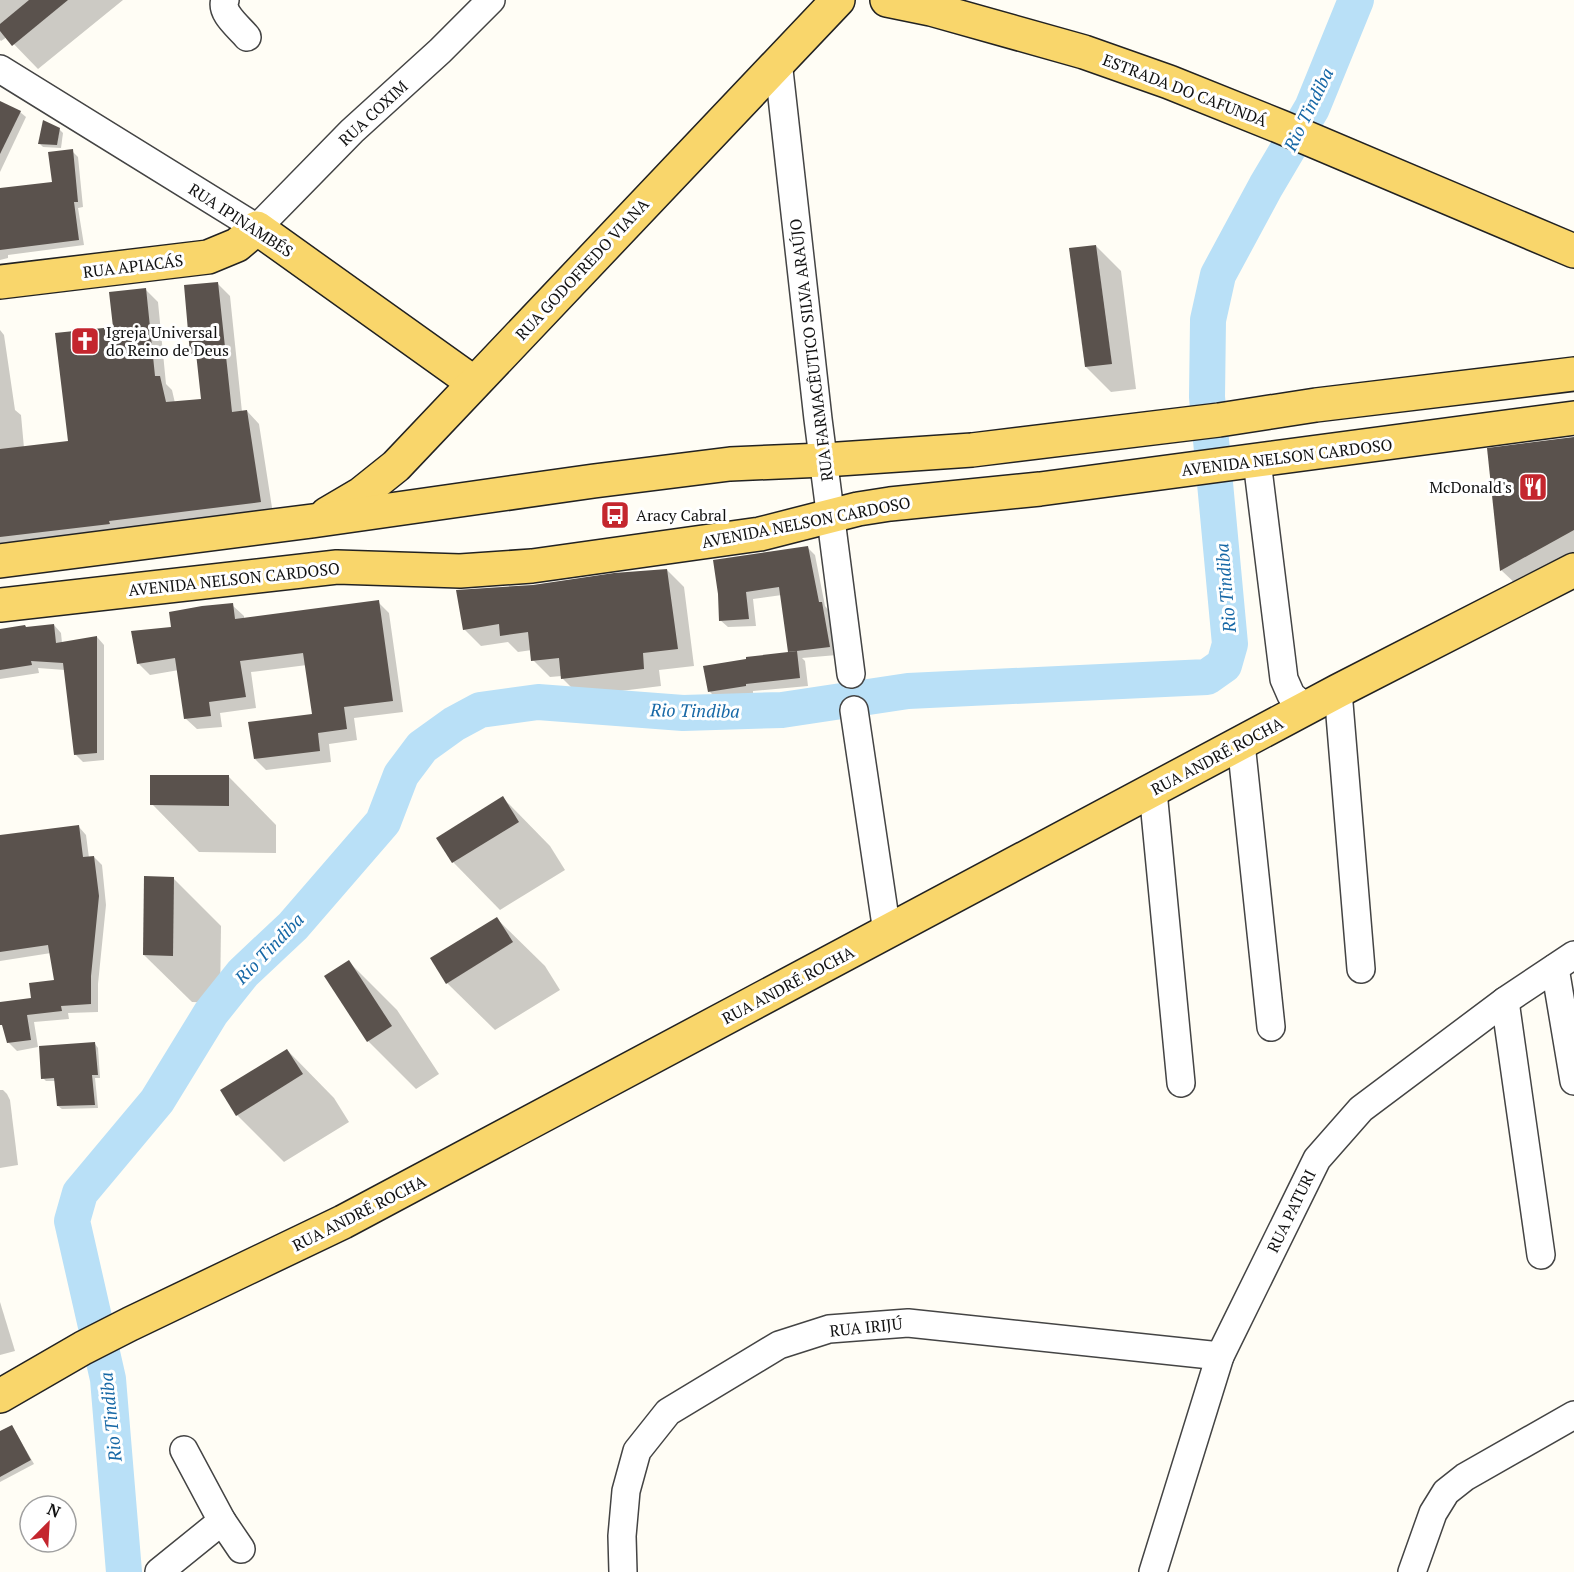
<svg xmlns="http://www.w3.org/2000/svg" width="1574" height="1572" font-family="'PT Serif',serif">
<rect width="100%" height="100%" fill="#fffdf5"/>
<g fill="#0003">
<polygon points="0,0 123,0 38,69 7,37 1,41 0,40"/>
<polygon points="0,102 20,112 26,117 0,172"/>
<polygon points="59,129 63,133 61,148 43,147 40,144"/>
<polygon points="72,151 78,157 83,207 78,208 84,245 8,255 8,258 0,260 0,190 54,184"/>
<polygon points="1096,246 1121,271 1136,389 1111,392 1086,367"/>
<polygon points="217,283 230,296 242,412 247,411 259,424 273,514 0,550 0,330 4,335 15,410 21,415 24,448 69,442 114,329 145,289 158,302 166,384 172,390 175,403 202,400 198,359 192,353"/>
<polygon points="1574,437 1574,555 1518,586 1501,570"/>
<polygon points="808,548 815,555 825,606 829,611 837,655 802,658 805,661 808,686 753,691 753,694 718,700 710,692 748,660 792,653 790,651 782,595 753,599 756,626 728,627 720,620 719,594"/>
<polygon points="667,570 684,587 694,666 659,670 661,686 580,696 563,679 562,676 550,677 533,660 532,650 518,652 508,642 481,646 464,629 534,586"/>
<polygon points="378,602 389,613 403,712 354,718 357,740 329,744 331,762 266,770 255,759 313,715 307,665 251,672 256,708 220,713 222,727 197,729 185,718 179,670 150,675 138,663 173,629 232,605 244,616 244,619"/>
<polygon points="54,625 61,633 62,643 97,637 104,645 104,760 83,762 75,754 65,670 38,668 39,673 0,679 0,630"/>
<polygon points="229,777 276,825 276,853 199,852 152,804"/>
<polygon points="503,798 550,846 565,870 500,910 453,862"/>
<polygon points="79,827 86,835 89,858 94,857 102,865 106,905 98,984 98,1012 68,1013 69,1019 34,1022 38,1047 17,1051 9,1043 0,1018 0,1003 33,1000 56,981 51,953 0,961 0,836"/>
<polygon points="173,878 221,926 220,1003 192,1002 144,955"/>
<polygon points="497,919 545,966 560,990 495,1030 447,983"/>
<polygon points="349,962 397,1010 439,1074 416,1089 368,1041 326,977"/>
<polygon points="95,1044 98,1048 100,1078 95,1078 98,1108 62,1109 58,1106 56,1081 46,1081 43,1078"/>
<polygon points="287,1050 334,1098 349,1122 284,1162 237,1115"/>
<polygon points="0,1090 3,1090 7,1094 10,1100 18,1165 0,1168"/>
<polygon points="0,1302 15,1351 0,1355"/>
<polygon points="12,1426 34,1464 0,1482 0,1433"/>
</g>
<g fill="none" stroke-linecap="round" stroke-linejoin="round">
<polyline stroke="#b9e0f7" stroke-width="36" points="124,1572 108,1379 72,1221 80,1193 157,1101 211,1013 243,973 293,926 383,822 401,775 422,747 454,724 480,710 538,702 683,713 782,710 908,691 1207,677 1224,665 1230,644 1207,397 1208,320 1218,275 1266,186 1312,108 1356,0"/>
</g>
<g fill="#5a524d">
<polygon points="29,0 68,0 12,46 0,31 0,24"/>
<polygon points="0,101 21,111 0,154"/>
<polygon points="43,120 60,128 57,145 38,144"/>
<polygon points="73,149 78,202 74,202 79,240 0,250 0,188 52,182 48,152"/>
<polygon points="1096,245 1112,364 1085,367 1069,248"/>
<polygon points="218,282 232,412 247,410 261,502 109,521 110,524 0,537 0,449 68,441 55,333 113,327 109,292 146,288 155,376 160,376 166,402 201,399 196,353 190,354 184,285"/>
<polygon points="1574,437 1574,530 1500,571 1487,448"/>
<polygon points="808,546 819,602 822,602 830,647 788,652 779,587 746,592 749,619 719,621 718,594 713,560"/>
<polygon points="667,569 678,649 643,653 644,669 561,679 559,658 531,661 528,632 500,636 499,624 463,630 456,590 533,585 614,573"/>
<polygon points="379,600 393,701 344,707 347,729 318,733 320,751 254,759 248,722 312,714 303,653 240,661 246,697 209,702 211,716 184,719 175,658 137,664 131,631 171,627 169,612 202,606 233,603 235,619"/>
<polygon points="54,624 56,643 97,636 97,753 74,755 63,663 31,661 32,665 0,670 0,629 25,625 26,627"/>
<polygon points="797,651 800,678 746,684 746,686 708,692 703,666 746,659 746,657"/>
<polygon points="150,775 229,775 229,806 150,805"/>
<polygon points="503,796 519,822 452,863 436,838"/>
<polygon points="79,825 83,857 94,856 99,896 91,976 91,1004 61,1006 62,1011 27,1015 31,1040 7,1043 2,1025 0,1025 0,1002 31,998 29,983 54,980 48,945 0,952 0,835"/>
<polygon points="144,876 174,877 173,956 143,955"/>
<polygon points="497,917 513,942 446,984 430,958"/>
<polygon points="349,960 392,1026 367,1042 324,976"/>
<polygon points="95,1042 98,1075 92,1075 95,1105 57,1106 54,1078 41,1079 39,1046"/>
<polygon points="287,1049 303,1074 236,1116 220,1090"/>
<polygon points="12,1425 31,1460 0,1477 0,1431"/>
</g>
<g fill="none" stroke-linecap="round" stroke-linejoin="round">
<g stroke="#444" stroke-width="30">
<g id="minor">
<path d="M225 0C220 13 239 27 247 37"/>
<polyline points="778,61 818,419 851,674"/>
<polyline points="0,69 257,228 352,131 440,51 491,0"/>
<polyline points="1257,461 1284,679 1291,695 1306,708"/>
<polyline points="1338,691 1361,969"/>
<polyline points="854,710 887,932"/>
<polyline points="1241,743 1271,1027"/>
<polyline points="1153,791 1181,1083"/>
<polyline points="1555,968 1574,1081"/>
<polyline points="1505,1001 1541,1255"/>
<polyline points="184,1450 222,1521 241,1549"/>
<polyline points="159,1572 222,1521"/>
<polyline points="623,1572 622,1536 626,1491 637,1451 668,1412 779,1345 829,1329 908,1323 1220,1356"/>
<polyline points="1153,1572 1220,1356 1317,1159 1361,1109 1505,1001 1574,955"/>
<polyline points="1412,1572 1433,1513 1446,1492 1465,1477 1574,1415"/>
</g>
</g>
<g stroke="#222" stroke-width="36">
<g id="major">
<polyline points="887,0 931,9 1084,52 1169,82 1281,127 1574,251"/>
<polyline points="0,282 208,257 237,245 257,228 474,383"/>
<polyline points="327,514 361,494 396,466 838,0"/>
<polyline points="0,561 312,521 594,481 730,464 824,460 972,450 1219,420 1316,405 1574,374"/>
<polyline points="0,605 337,567 460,571 532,566 760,534 858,509 890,504 1040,489 1574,418"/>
<polyline points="0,1396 83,1348 130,1324 343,1222 1338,691 1574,570"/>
</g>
</g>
<use href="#minor" stroke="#fff" stroke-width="27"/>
<use href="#major" stroke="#f9d66b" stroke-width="33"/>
</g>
<defs>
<g id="church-square" transform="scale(1.5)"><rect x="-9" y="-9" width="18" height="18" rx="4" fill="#c4262e" stroke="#fff"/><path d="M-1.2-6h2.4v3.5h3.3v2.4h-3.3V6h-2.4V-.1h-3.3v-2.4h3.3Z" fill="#fff"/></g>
<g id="restaurant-square" transform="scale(1.5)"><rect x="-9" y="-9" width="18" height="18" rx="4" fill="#c4262e" stroke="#fff"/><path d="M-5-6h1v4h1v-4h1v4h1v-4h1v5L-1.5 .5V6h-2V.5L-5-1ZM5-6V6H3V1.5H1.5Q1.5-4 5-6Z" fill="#fff"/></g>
<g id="bus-square" transform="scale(1.5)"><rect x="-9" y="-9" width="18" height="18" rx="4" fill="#c4262e" stroke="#fff"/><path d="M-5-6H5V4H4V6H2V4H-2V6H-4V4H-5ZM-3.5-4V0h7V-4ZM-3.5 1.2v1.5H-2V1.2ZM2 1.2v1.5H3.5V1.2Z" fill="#fff"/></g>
</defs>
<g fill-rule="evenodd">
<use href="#church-square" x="85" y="341"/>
<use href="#restaurant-square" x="1533" y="487"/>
<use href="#bus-square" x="615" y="515"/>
</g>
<g text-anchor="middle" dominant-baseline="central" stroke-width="6" stroke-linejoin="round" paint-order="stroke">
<g font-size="16" fill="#111" stroke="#fff">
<text transform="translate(1185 90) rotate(21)">ESTRADA DO CAFUNDÁ</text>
<text transform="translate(373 113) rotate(-43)">RUA COXIM</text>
<text transform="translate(241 220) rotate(33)">RUA IPINAMBÉS</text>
<text transform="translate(133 266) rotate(-7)">RUA APIACÁS</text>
<text transform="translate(582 269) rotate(-47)">RUA GODOFREDO VIANA</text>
<text transform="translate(811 350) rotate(-97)">RUA FARMACÊUTICO SILVA ARAÚJO</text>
<text transform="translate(1287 457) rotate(-7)">AVENIDA NELSON CARDOSO</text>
<text transform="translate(806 522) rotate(-11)">AVENIDA NELSON CARDOSO</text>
<text transform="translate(234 579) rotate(-6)">AVENIDA NELSON CARDOSO</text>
<text transform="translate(1217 756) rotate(-28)">RUA ANDRÉ ROCHA</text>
<text transform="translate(788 985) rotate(-28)">RUA ANDRÉ ROCHA</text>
<text transform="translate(1291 1211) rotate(-64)">RUA PATURI</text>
<text transform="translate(359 1213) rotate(-27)">RUA ANDRÉ ROCHA</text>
<text transform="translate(866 1327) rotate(-6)">RUA IRIJÚ</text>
</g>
<g font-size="16" fill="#111" stroke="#fff" text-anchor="start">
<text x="106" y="332">Igreja Universal<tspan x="106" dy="18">do Reino de Deus</tspan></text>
<text x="1512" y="487" text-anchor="end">McDonald's</text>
<text x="636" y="515">Aracy Cabral</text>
</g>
<g font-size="18" font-style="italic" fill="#1768a6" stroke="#fff">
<text transform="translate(1308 109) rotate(-64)">Rio Tindiba</text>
<text transform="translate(1225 588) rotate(-95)">Rio Tindiba</text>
<text transform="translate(695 710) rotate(1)">Rio Tindiba</text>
<text transform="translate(269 948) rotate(-46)">Rio Tindiba</text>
<text transform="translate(110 1417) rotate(-96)">Rio Tindiba</text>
</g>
</g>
<g transform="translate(48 1524) rotate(24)"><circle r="28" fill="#ffffff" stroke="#a0a0a0" stroke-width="1.5"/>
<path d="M0-4.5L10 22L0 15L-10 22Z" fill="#c4262e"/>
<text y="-9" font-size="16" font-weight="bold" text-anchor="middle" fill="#111111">N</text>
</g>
</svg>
